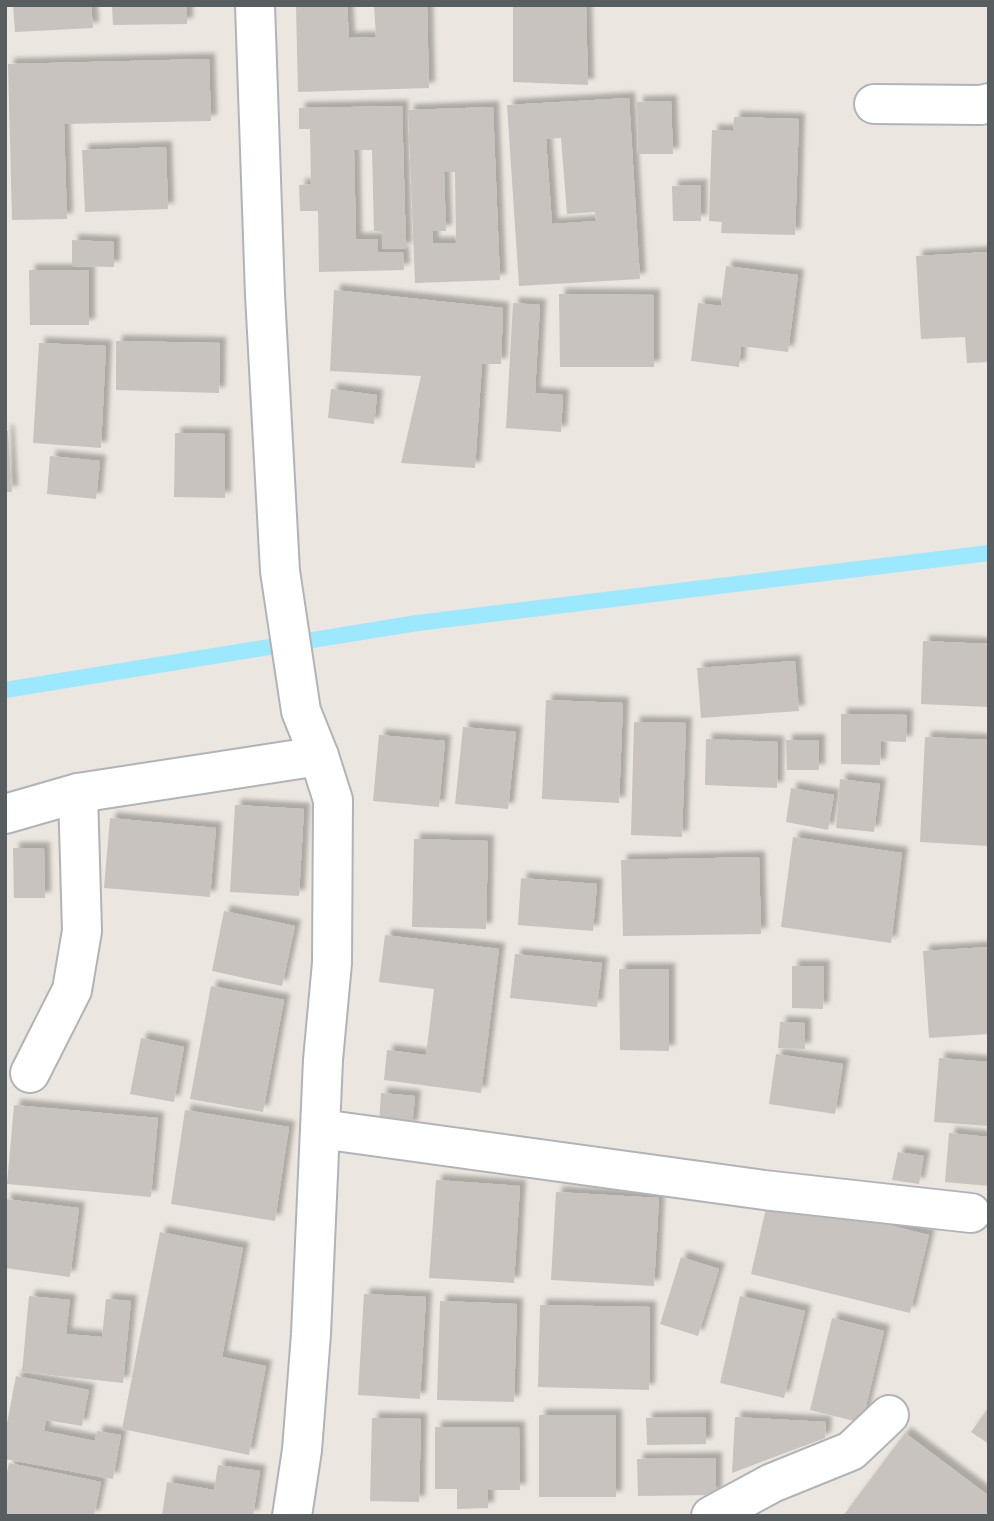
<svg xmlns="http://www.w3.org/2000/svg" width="994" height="1521" font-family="Helvetica,sans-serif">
<defs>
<filter id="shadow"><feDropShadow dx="6" dy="-6" stdDeviation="2" flood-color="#0004"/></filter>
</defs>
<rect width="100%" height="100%" fill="#ebe6df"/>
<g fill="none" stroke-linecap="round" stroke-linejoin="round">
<polyline stroke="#9ce8fe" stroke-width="16" points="5,690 417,623 989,553"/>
</g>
<g fill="#c8c3be" fill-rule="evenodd" filter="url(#shadow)">
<polygon points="13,5 91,5 93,28 15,32"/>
<polygon points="112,5 187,5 187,24 113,25"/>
<polygon points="296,5 347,5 349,38 376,37 374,5 427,5 429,88 298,92"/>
<polygon points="513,5 586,5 588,85 513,82"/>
<polygon points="209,59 211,121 64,124 67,219 12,220 8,64"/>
<path d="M629 98 640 279 519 286 507 105ZM561 138 567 214 595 212 596 221 552 224 546 139Z"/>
<polygon points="671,101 673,154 638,154 637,102"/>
<polygon points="402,106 406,249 382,249 382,232 374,231 372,150 354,150 356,239 378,239 378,252 403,252 404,270 319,272 318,211 300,211 299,185 311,184 310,129 299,129 299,108"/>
<path d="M493 107 500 280 415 283 408 110ZM444 172H455L456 243H433V231H446Z"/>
<polygon points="734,117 799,119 795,235 721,233 722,222 709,221 712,130 733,131"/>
<polygon points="166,147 168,209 85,212 82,150"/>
<polygon points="701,185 701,221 673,221 672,186"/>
<polygon points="72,240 114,242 114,267 72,266"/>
<polygon points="989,252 989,362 967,363 965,337 921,339 916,256"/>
<polygon points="726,266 798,275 788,352 741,346 739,367 691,361 698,303 721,306"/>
<polygon points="29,270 89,270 89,325 30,325"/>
<polygon points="334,290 503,308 501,364 482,364 475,468 401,463 421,376 330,371"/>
<polygon points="559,294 654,295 654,367 560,367"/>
<polygon points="513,303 540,305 535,393 563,395 561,432 506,428"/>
<polygon points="116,341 220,343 219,393 116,390"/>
<polygon points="39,343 106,346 101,448 33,443"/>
<polygon points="331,389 377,395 374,424 328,418"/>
<polygon points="5,431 8,431 12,492 5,492"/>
<polygon points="175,433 225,434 225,498 174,497"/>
<polygon points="50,456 100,461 96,499 47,494"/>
<polygon points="923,641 989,644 989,707 921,704"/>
<polygon points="795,661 799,711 701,718 697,668"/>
<polygon points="546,700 623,703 619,803 542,799"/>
<polygon points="841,714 907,715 906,742 881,741 880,765 841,764"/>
<polygon points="634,722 686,723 682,837 631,835"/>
<polygon points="463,727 516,732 508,809 455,804"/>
<polygon points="379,735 445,741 439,807 373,801"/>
<polygon points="925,737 989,740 989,846 920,842"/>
<polygon points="706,739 778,742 777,788 705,785"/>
<polygon points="786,740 819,740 819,770 787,770"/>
<polygon points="840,779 880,784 874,832 836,828"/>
<polygon points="791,788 834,795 828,830 786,822"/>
<polygon points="235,805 304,809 299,896 230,892"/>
<polygon points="110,818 216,828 210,897 104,888"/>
<polygon points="793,837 902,853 891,943 781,927"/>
<polygon points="414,839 488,841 486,929 412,927"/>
<polygon points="13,848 44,848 45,898 14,898"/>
<polygon points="759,857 761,934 623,936 621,860"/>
<polygon points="521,878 597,884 593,931 518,925"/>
<polygon points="224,911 295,926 282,986 212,971"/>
<polygon points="385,935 499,949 481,1093 384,1080 387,1050 426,1055 434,989 379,982"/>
<polygon points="989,947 989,1034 929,1038 923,951"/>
<polygon points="515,954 602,963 597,1007 510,998"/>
<polygon points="792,966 824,966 823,1009 792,1008"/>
<polygon points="619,969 669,969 669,1051 620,1050"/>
<polygon points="211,986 284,1000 263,1112 190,1099"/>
<polygon points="780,1022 805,1023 805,1049 778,1048"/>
<polygon points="141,1038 184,1047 174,1102 130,1094"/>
<polygon points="776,1054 843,1064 835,1114 769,1104"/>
<polygon points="939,1058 989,1062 989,1126 934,1122"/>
<polygon points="381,1093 415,1096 412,1127 379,1124"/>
<polygon points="14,1105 158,1118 151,1197 7,1184"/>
<polygon points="185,1110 289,1127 275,1221 171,1204"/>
<polygon points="949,1133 989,1137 989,1186 945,1182"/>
<polygon points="898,1152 924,1156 919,1184 892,1180"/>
<polygon points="436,1180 520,1186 514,1283 429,1278"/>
<polygon points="556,1192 659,1198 654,1286 551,1280"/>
<polygon points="769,1195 929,1235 910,1313 751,1274"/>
<polygon points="5,1199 79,1208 70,1277 5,1268"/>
<polygon points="160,1232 243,1248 222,1357 266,1366 249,1455 122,1429"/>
<polygon points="681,1257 719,1269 698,1336 660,1324"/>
<polygon points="364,1294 426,1297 420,1399 358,1395"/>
<polygon points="29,1296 70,1300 66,1334 102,1337 106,1299 131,1301 123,1383 22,1372"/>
<polygon points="740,1296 805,1311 784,1398 720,1383"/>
<polygon points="440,1301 517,1304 514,1402 437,1400"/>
<polygon points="540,1305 650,1307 649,1390 538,1387"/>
<polygon points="832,1318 884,1331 862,1423 810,1410"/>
<polygon points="16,1376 89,1390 82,1426 46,1420 44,1431 95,1441 97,1431 121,1435 113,1479 5,1459 5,1434"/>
<polygon points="989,1407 989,1444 971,1432"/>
<rect x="539" y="1415" width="77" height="82"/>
<polygon points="706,1417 706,1444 647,1445 646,1418"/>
<polygon points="735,1417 826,1422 825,1438 732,1473"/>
<polygon points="372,1418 421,1419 419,1502 370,1501"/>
<polygon points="435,1427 519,1427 520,1490 488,1490 488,1508 457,1509 457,1489 435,1489"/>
<polygon points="905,1433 989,1496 989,1516 843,1516"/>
<polygon points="716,1458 716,1495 638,1496 637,1459"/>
<polygon points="9,1463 101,1482 94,1516 5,1516 5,1481"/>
<polygon points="218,1465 260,1471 253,1516 162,1516 167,1482 214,1490"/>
</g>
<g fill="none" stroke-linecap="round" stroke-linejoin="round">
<g stroke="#b0b4b7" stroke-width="42">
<g id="minor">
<polyline points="255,5 265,295 280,571 301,711 319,756 333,800 332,963 323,1060 311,1334 302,1450 292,1516"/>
<polyline points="874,104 981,105 989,103"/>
<polyline points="5,814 78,793 319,756"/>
<polyline points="30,1073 72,990 82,931 78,793"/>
<polyline points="321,1129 764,1190 971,1213"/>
<polyline points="711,1516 772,1483 851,1451 889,1415"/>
</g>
</g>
<use href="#minor" stroke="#fff" stroke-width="38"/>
</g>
<rect width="994" height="1521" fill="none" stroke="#585d60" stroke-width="14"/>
</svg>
